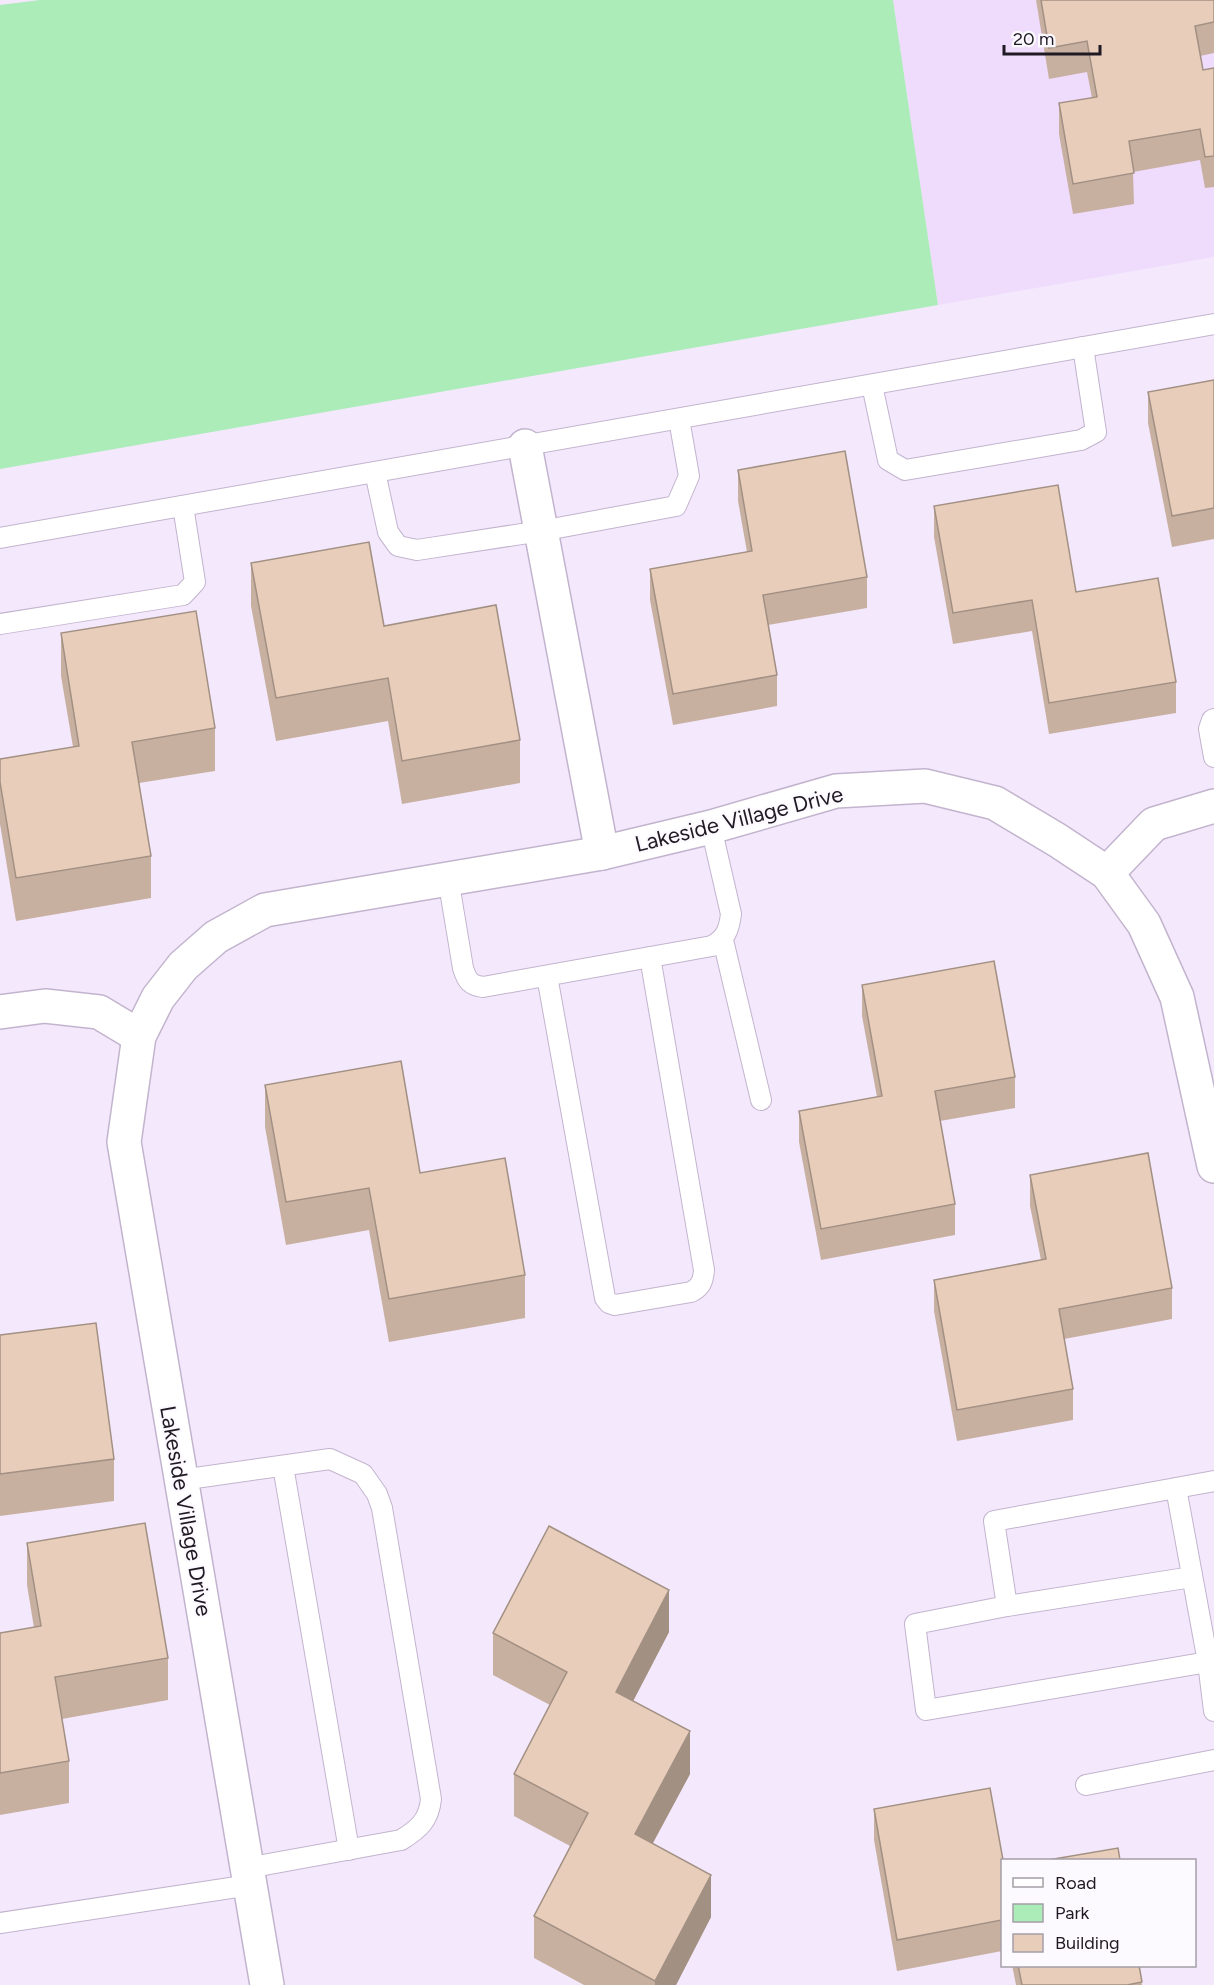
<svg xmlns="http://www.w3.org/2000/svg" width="1214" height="1985" font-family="Figtree,sans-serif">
<rect width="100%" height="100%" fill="#f4e8fd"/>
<polygon fill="#efdcfd" points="893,0 1214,0 1214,257 938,305"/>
<polygon fill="#abecb8" points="40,0 893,0 938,305 0,469 0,5"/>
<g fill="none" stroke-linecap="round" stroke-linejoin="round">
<g stroke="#c2b4cd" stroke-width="22">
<g id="service">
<polyline points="872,385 888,460 905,470 1081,440 1096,432 1083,347"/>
<polyline points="375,472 388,532 398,546 417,550 541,531 676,506 689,476 679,419"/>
<polyline points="0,538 1214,324"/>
<polyline points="0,624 183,595 195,582 183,506"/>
<polyline points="1214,719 1212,720 1209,729 1214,757"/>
<path d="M448 878 463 968C467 981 470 985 483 987L712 946C726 938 729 930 731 914L711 827"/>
<polyline points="723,940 761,1100"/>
<path d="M547 976 605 1298 609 1303 615 1305 691 1292C701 1287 703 1281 704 1270L650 957"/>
<polyline points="283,1466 349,1850"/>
<path d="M181 1480 330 1459 363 1474 377 1494 382 1508 431 1799C429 1820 419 1829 401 1840L247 1868"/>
<polyline points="1176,1488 1214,1481"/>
<polyline points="1007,1606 1192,1577"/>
<polyline points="1208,1662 926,1710 915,1624 1007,1606 994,1521 1176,1488 1208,1662 1214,1711"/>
<polyline points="1086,1785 1214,1760"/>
<polyline points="0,1923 250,1885"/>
</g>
</g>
<g stroke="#c2b4cd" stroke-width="36">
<g id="minor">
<polyline points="525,446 602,853"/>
<polyline points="1107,873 1154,824 1214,806"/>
<polyline points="0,1012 45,1006 99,1012 139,1036"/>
<polyline points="267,1985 124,1142 139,1036 158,998 183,966 216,937 265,910 602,853 711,827 836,791 925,786 995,803 1057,840 1107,873 1144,924 1177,997 1214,1166"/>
</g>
</g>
<use href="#service" stroke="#fff" stroke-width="20"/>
<use href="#minor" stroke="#fff" stroke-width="33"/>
</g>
<g fill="#c8b0a1">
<polygon points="1036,0 1214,0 1214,53 1200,56 1203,70 1214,68 1214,187 1205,188 1200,160 1133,172 1134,204 1073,214 1059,134 1059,103 1092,98 1087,72 1049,79"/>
<polygon points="1214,380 1214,539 1172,547 1148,423 1148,392"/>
<polygon points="738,470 867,577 867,608 768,625 777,675 777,706 673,725 650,600 650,569 747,552 738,501"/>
<polygon points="934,506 1076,592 1176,682 1176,713 1049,734 1032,631 953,644 934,537"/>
<polygon points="251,563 384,626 520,740 520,783 402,804 388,721 276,741 251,606"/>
<polygon points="61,633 215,728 215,771 139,783 151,856 151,898 16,921 0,824 0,759 73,747 61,676"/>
<polygon points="862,985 1015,1077 1015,1108 940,1121 955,1204 955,1235 821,1260 799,1142 799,1111 877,1097 862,1016"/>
<polygon points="265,1085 420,1173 525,1275 525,1318 389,1342 369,1230 286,1245 265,1127"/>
<polygon points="1030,1175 1172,1288 1172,1319 1064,1339 1073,1389 1073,1420 957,1441 934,1311 934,1280 1041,1260 1030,1206"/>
<polygon points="0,1335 114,1459 114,1501 0,1516"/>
<polygon points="27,1543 168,1658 168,1700 62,1719 69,1761 69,1803 0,1815 0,1633 34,1628 27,1585"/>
<polygon points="669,1632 633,1701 690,1774 653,1843 711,1917 676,1985 584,1985 534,1958 534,1916 570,1846 514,1816 514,1774 550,1705 493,1675 493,1633"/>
<polygon points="874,1809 1003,1860 1002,1951 897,1971 874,1840"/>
<polygon points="1012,1965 1139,1965 1142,1985 1016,1985"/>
</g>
<g fill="#a29083">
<polygon points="669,1590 669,1632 616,1734 616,1692"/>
<polygon points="690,1731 690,1774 635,1876 635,1834"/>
<polygon points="711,1875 711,1917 676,1985 655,1985 655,1981"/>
</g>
<g fill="#e8cdbb" stroke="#a29083" stroke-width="1.5">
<polygon points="1041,0 1214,0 1214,22 1195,26 1203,70 1214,68 1214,156 1205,157 1200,129 1129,141 1134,173 1073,184 1059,103 1097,97 1087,41 1049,48"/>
<polygon points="1214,380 1214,508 1172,516 1148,392"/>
<polygon points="845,451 867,577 763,595 777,675 673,694 650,569 752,551 738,470"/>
<polygon points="1058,485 1076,592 1158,578 1176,682 1049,703 1032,600 953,613 934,506"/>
<polygon points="369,542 384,626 496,605 520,740 402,761 388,678 276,698 251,563"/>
<polygon points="196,611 215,728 132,742 151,856 16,878 0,782 0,759 79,746 61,633"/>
<polygon points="994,961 1015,1077 935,1091 955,1204 821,1229 799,1111 882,1096 862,985"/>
<polygon points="401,1061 420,1173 505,1158 525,1275 389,1299 369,1188 286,1202 265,1085"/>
<polygon points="1148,1153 1172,1288 1059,1309 1073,1389 957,1410 934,1280 1046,1259 1030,1175"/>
<polygon points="96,1323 114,1459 0,1474 0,1335"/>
<polygon points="145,1523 168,1658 55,1677 69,1761 0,1773 0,1633 41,1626 27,1543"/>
<polygon points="549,1526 669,1590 616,1692 690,1731 635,1834 711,1875 655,1981 534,1916 588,1813 514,1774 567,1672 493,1633"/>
<polygon points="990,1788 1003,1860 1002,1920 897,1940 874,1809"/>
<polygon points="1118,1848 1120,1860 1048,1860"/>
<polygon points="1018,1965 1139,1965 1142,1982 1127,1985 1022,1985"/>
</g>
<g text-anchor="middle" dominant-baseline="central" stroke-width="4.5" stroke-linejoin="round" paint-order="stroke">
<g font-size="22" fill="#1f1923" stroke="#fcf9ff">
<text transform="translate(739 819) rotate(-14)">Lakeside Village Drive</text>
<text transform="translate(186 1511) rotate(80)">Lakeside Village Drive</text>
</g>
</g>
<rect x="1001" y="1859" width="195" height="108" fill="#fcf9ff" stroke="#a49fa7" stroke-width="1.5"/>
<rect x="1013" y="1878" width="30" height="9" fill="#ffffff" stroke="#a49fa7" stroke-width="1.5"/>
<text x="1055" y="1889" font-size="18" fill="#1f1923">Road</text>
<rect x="1013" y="1904" width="30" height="18" fill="#abecb8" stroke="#a49fa7" stroke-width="1.5"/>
<text x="1055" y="1919" font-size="18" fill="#1f1923">Park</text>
<rect x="1013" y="1934" width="30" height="18" fill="#e8cdbb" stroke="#a49fa7" stroke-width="1.5"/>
<text x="1055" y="1949" font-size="18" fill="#1f1923">Building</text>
<path d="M1004 45v9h96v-9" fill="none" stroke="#1f1923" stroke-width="3"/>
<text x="1013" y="45" font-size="18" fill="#1f1923" stroke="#fcf9ff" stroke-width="4.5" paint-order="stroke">20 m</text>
</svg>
